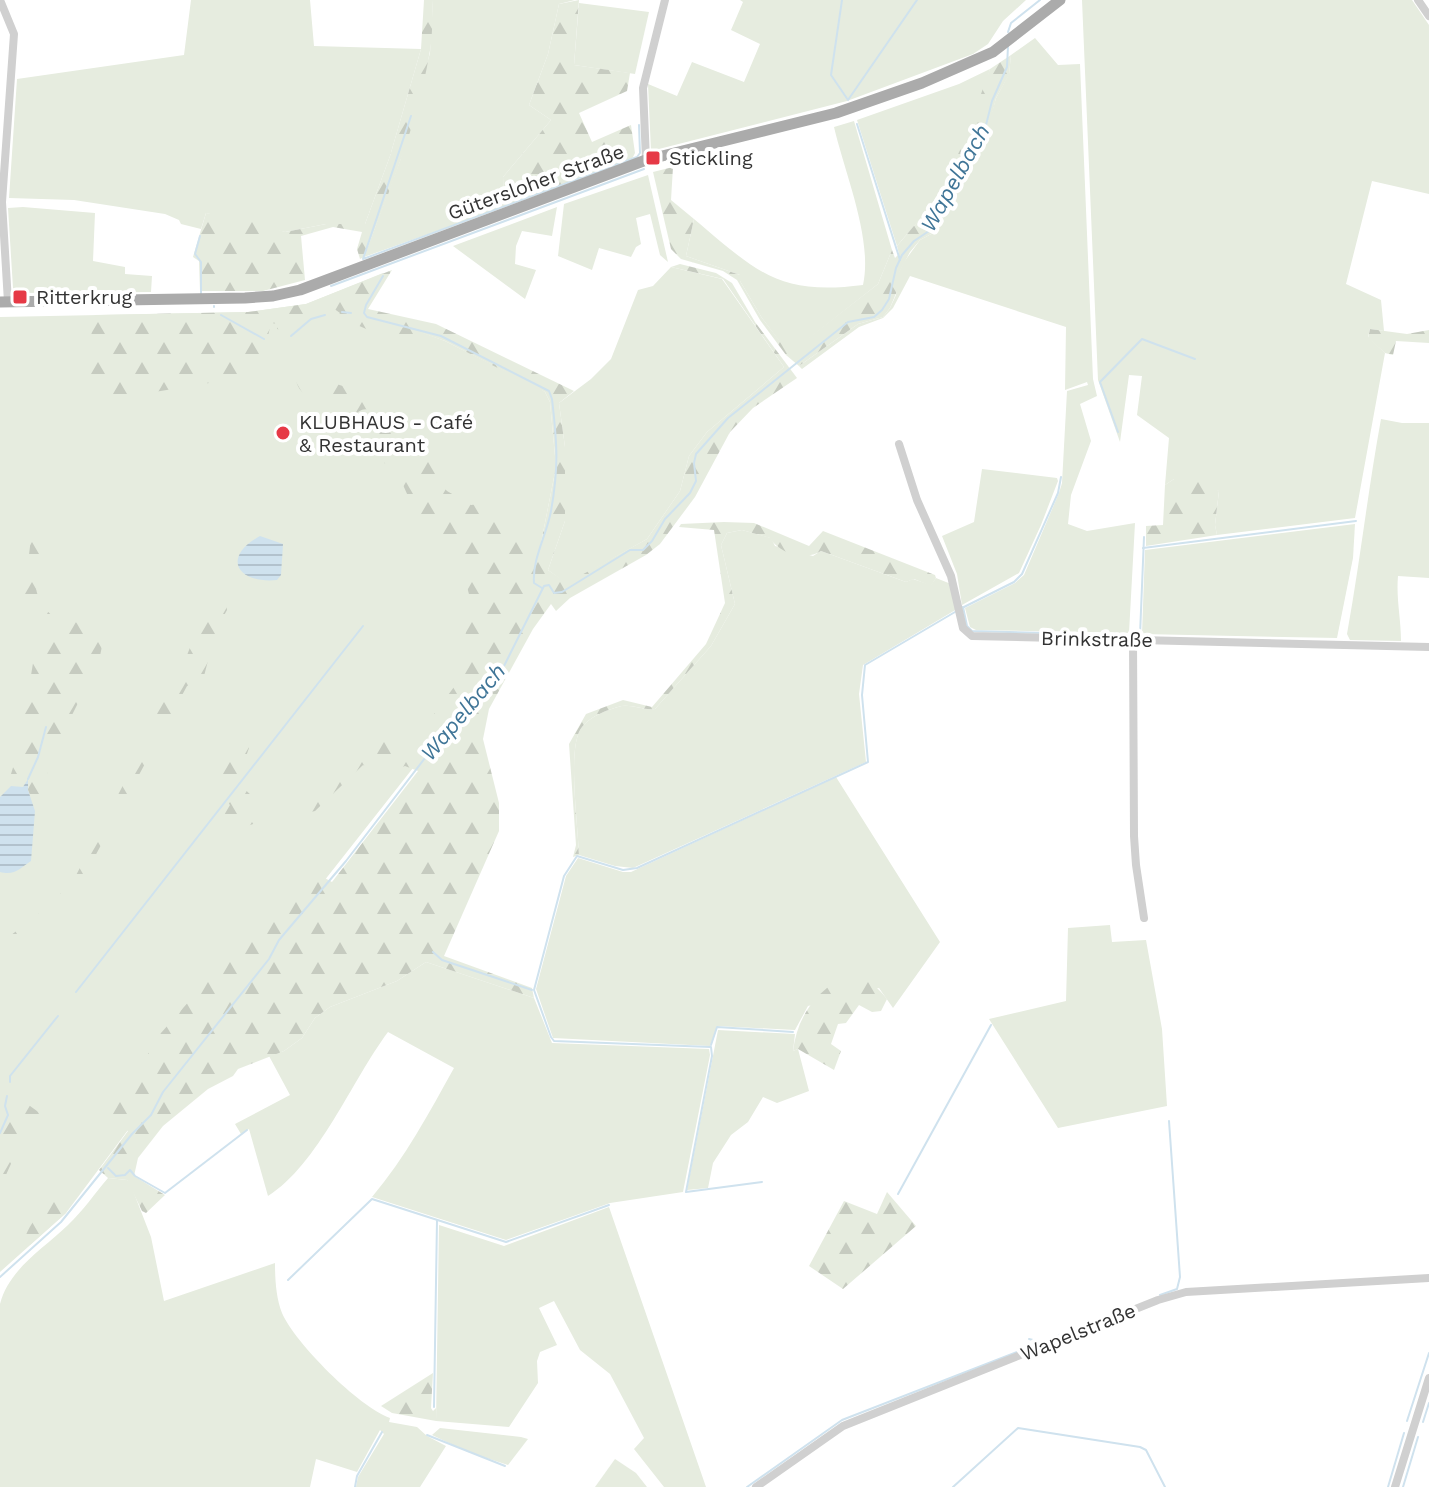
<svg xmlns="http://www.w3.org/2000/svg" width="1429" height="1487" font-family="'Work Sans',sans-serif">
<defs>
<pattern id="forest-firs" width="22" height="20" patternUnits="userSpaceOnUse" patternTransform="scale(2)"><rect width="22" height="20" fill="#e6ecdf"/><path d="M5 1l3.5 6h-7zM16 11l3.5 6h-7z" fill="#c6cbc0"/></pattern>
<pattern id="water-rules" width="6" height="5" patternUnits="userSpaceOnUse" patternTransform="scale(2)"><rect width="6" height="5" fill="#cfe2ee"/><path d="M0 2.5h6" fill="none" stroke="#b2c2cd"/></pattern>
</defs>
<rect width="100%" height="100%" fill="#fff"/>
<g fill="#e6ecdf">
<polygon points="191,0 310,0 314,46 421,49 390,156 365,224 326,224 285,232 206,213 201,229 181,224 179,220 165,214 74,200 9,198 17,79 184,55"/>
<polygon points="433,0 575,0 559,4 548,54 529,105 551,120 503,177 504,207 364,257 400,161 430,53"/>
<polygon points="740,0 1026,0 1003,21 988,44 973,54 847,101 651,151 648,84 677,96 692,62 744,82 760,44 731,30 743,2"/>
<polygon points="1082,0 1412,0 1429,25 1429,194 1372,181 1346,284 1381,300 1384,331 1370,329 1368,337 1385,353 1355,518 1217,535 1215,525 1219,491 1174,479 1165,485 1169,438 1137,415 1142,376 1129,375 1120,442 1098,380"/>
<polygon points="579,3 649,12 635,74 574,65"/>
<polygon points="1035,38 1058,65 1080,64 1093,379 1097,396 1080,404 1091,441 1071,495 1068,524 1087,531 1135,523 1129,633 976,630 970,627 965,608 1015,583 1024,575 1059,493 1062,483 1067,391 1088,385 1087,382 1065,390 1066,327 910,276 893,308 883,318 859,327 802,369 799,366 858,324 883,317 890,308 896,295 898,274 904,262 920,240 935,232 966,177 976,150 985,138 996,98 1009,74 1011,55"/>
<path d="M990 69C980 110 958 167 933 202 923 217 909 231 897 246L857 120 959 84Z"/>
<path d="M854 121 892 250 878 284 789 354 762 318 740 281V275L686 256 694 219C756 271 778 296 863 285 873 239 845 174 834 127Z"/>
<polygon points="648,175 668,262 660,255 650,214 636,218 641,244 636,247 631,257 599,248 592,270 558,256 564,204"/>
<polygon points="23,207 95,213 93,261 125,267 125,274 152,276 151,292 16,293 13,288 8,208"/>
<polygon points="557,207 552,236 522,231 516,246 515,264 536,270 525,299 453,246"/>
<polygon points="671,267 722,279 784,367 707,432 689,456 680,491 647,539 567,584 548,570 565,521 565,447 559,403 591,379 611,359 638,290 653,286"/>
<polygon points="383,273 361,310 445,341 539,388 545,392 550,402 556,467 541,543 413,768 128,1130 66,1213 0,1272 0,317 248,312 306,304"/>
<path d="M1381 419 1402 423H1429V578L1398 576C1396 599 1401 618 1401 641L1350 640 1347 634C1360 562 1368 490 1381 419Z"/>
<polygon points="982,469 1057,478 1058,481 1041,525 1019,573 962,605 957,574 942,536 974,522"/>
<polygon points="1355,524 1353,558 1337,638 1142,634 1145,550"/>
<path d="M742 530 771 538 775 546 813 556 821 551 906 582 913 579 931 585 936 578 951 584 957 609 863 665 859 694 866 762 633 868 615 866 579 855C578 825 569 760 578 735 583 719 604 711 618 707 630 703 643 711 655 709L711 646 735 604 721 545 727 533Z"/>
<polygon points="836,777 940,942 893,1008 879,988 808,1006 795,1030 717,1026 710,1046 553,1038 536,989 566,876 578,858 623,872 631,872"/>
<polygon points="1110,925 1112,942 1146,940 1162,1029 1167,1106 1058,1128 989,1019 1066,1001 1068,928"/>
<path d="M426 962 534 998 552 1043 709 1049 710 1055 683 1192 610 1203 506 1240 372 1197C405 1158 429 1113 454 1068L388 1032C352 1080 318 1165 268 1196L249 1129 241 1134 235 1124 290 1095 269 1056 284 1051 302 1038 315 1018 330 1007 397 981Z"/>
<polygon points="718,1030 795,1034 793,1051 798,1049 809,1091 777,1103 763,1097 748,1122 731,1135 713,1163 708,1188 687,1190"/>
<path d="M108 1178 127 1180 130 1183 151 1237 164 1301 275 1263C275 1279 276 1298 282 1313 295 1343 359 1407 390 1418L389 1422 417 1427 427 1436 446 1446 420 1487H356L358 1477 384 1434 380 1430 357 1472 316 1459 310 1487H0V1304C9 1269 43 1249 68 1225 83 1211 95 1193 108 1178Z"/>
<polygon points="609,1207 706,1487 664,1487 634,1449 644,1438 610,1374 580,1350 554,1301 539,1308 557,1345 540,1352 537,1361 538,1383 509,1427 436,1421 439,1225 504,1246"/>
<polygon points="440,1428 521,1437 528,1439 508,1465 468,1452 432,1435"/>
<polygon points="615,1459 636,1473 647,1487 595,1487"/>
</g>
<g fill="url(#forest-firs)">
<path d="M424 0H433C432 18 433 38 429 56 417 125 389 192 364 257L360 259 357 249 362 232 333 227 301 236 305 280 263 291H200L199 261 193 257 206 213 247 219 285 232 326 224H365L390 156 421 49Z"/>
<polygon points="579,0 574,65 630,73 627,91 579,113 592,142 631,125 635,153 631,161 504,207 503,177 551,120 529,105 548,54 559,4"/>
<polygon points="1011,55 1009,75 996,98 988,132 971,161 966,177 935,232 920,240 910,252 899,273 902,275 902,279 890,308 883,317 858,324 799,366 786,355 760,320 737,280 723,271 681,259 671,249 653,172 673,167 671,200 694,219 686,256 740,275 740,281 762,318 789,353 878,284 892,250 895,258 899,254 897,246 934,202 945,181 963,144 990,69"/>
<path d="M680 264 716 273 732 283 755 322 797 378 753 408 730 432 695 497 660 544 646 555 570 598 556 611 551 604 533 629 489 709 483 739 499 803V831L444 956 532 988 534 998 426 962 397 981 330 1007 315 1018 302 1038 284 1051 238 1069 233 1076 208 1089 163 1126 138 1158 134 1176 165 1195 146 1213 142 1211 127 1180 108 1178 99 1170 128 1131 109 1117 108 1110 128 1079 146 1057 161 1033 237 947 323 877 332 882 418 771 405 766 385 774 363 765 315 811 311 812V808L369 745 391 715 402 722 393 741 405 750 409 748 468 668C472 657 469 651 464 641L470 613V598L466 583 433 528 416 514 395 467 394 459 390 458 388 464H385L382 455 377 414C360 401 353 417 345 430L337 431 333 426 334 408C318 399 294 398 296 373 311 373 384 399 394 412 401 422 397 432 394 442L399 446H409L442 465 436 471 434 477 447 491 471 505 496 502 538 545 541 543 556 467 550 402 545 392 445 341 422 333 417 340C388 341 364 328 338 316L340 313 333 308 329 313 312 317 288 336 281 334 282 330 277 329 278 324 271 323 260 371 257 375 100 401 92 397 89 389 92 318 95 315 248 312 306 304 392 270 368 309 436 324 574 391 559 403 565 447V521L548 570 567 583 647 539 680 491 689 456 707 432 784 367 723 279 671 267Z"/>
<polygon points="1370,329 1407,334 1429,330 1429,343 1396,341 1393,355 1385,353 1368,338"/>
<polygon points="1190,475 1219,491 1215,525 1217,535 1146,546 1146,526 1163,525 1165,485 1174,479"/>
<path d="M724 522 754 523 809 546 823 531 935 575 936 578 931 586 914 579 906 582 821 551C807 561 779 554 770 538L742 530 727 533 721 545 735 604 711 646 655 709C643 711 630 703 618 707 604 711 583 719 578 735 569 761 578 825 579 855L573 857 576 845 569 744 586 714 623 700 652 707 706 644 725 603 714 530 679 527 681 524Z"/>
<path d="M41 529 47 535C48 547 45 550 40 560 30 586 37 604 57 620 82 623 89 621 102 646L99 661 60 739 35 806 28 790 29 780 22 788 7 787 15 761 24 749 28 739 23 724 34 657 38 643 49 626 46 620 30 619 23 605 31 538 36 530Z"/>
<polygon points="225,576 228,582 225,596 227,610 216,630 204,676 187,686 80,884 45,919 9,945 0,964 0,948 6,939 41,912 72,883 155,724 159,694 164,683 182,668 200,622 214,608 216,582"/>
<path d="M241 738 248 743 249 748 237 782 265 808 266 815 259 822 218 836 216 829 230 805C225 798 215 792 213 783 210 770 228 742 241 738Z"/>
<path d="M848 975C866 978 876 985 887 999L881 1011 872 1012 859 1005 846 1023 838 1024 831 1044 841 1051 834 1070 798 1049 793 1051C797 1017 816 990 848 975Z"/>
<polygon points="19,1098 48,1119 49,1125 46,1129 25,1133 5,1177 0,1181 0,1136"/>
<polygon points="887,1192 916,1226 843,1289 809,1266 844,1201 877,1214"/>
<path d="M65 1196 70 1202 66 1213 30 1245H24C23 1229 49 1198 65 1196Z"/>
<polygon points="433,1373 431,1408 433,1411 436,1408 436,1421 392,1413 381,1406"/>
</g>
<g fill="url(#water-rules)">
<path d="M260 536 283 544 281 575 277 580C240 584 219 559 260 536Z"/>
<path d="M28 779V790L35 811 31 861C20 868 15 876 0 872V797L11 786 23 787Z"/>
</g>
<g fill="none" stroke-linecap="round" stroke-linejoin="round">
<g stroke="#cfe2ee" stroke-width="2">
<polyline points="842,0 831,75 848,100 917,0"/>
<polyline points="1008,32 1011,23 1040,0"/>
<polyline points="411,116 363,259 637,157 640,153 639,125"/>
<polyline points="857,124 900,260"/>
<polyline points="200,236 195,254 201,262 201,294"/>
<path d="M383 276 366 305 364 313 367 317 441 336 549 391 552 399C557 442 559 467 551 511 547 534 532 559 534 583L542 588"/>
<polyline points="331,286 644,169"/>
<polyline points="214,306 214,307"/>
<polyline points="342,312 351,313"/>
<polyline points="221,315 264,339"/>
<polyline points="291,336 311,319 325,315"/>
<polyline points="1118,432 1100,382 1142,339 1195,359"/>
<polyline points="1143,548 1356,521"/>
<polyline points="963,607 967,626 972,631 1128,635"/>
<polyline points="962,608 1014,582 1022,574 1058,493 1061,477"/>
<polyline points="1140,635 1144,537"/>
<polyline points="28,779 38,757 46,727"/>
<polyline points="433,952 442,960 532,990"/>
<polyline points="76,992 363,626"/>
<polyline points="711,1045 717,1027 793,1032"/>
<polyline points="10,1082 10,1076 58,1016"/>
<polyline points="0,1133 8,1115 5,1106 7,1096"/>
<polyline points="108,1168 116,1176 125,1175 130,1170 135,1176 165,1193 247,1130"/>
<polyline points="762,1182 686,1192 712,1056 711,1047 554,1041 551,1037 534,990 564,876 577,856 623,870 637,868 868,762 862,695 865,665 955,612"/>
<polyline points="898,1194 991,1025"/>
<polyline points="0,1277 61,1222 132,1134 151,1115 163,1092 269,959 279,940 346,861 438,741 470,707 495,671 504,666 544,586 549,585 554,593 562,592 630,550 643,550 652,541 665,519 690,493 696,481 694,463 696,454 728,418 848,322 874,317 882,310 889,299 896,268 902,255 914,241 932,229 984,133 992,101 1007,67 1008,46"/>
<polyline points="288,1280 372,1199 506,1242 609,1205"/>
<polyline points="1160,1295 1177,1289 1180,1277 1169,1121"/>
<polyline points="1029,1339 1041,1342 1106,1317"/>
<polyline points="434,1407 437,1220"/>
<polyline points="1407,1421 1429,1353"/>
<polyline points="1423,1422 1429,1403"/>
<polyline points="427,1435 505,1466"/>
<polyline points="355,1487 357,1476 382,1432"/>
<polyline points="747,1487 842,1420 1022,1350"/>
<polyline points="953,1487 1018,1428 1140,1447 1146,1450 1165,1487"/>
<polyline points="1388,1487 1404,1433"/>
<polyline points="1403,1487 1418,1437"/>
</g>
<g stroke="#d0d0d0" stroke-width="8">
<polyline points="0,0 14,34 2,202 8,302"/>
<polyline points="1418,0 1429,16"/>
<polyline points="646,160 643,88 665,0"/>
<polyline points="899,444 917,500 951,576 963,628 972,636 1429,647"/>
<polyline points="1133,640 1134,836 1136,865 1144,918"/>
<polyline points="756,1487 843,1426 1158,1300 1186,1292 1429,1278"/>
<polyline points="1395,1487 1429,1378"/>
</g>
<polyline stroke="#ababab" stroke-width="11" points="0,302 245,298 273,296 300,290 646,160 836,113 922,83 993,52 1060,0"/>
</g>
<g fill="#e63946" stroke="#fff" stroke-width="3">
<rect x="645" y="150" width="16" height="16" rx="4"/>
<rect x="12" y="289" width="16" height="16" rx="4"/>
<circle cx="283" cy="433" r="8"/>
</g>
<g text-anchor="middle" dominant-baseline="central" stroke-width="8" stroke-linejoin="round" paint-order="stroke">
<g font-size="20" fill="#333" stroke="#fff" text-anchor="start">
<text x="669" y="158">Stickling</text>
<text x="36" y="297">Ritterkrug</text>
<text x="299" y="422">KLUBHAUS - Café<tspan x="299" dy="23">&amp; Restaurant</tspan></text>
</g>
<g font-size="20" fill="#333" stroke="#fff">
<text transform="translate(536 182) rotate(-20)">Gütersloher Straße</text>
<text transform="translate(1097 639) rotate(1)">Brinkstraße</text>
<text transform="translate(1078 1332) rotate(-22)">Wapelstraße</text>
</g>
<g font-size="22" font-style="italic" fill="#3f7597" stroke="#fff">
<text transform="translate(955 178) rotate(-61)">Wapelbach</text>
<text transform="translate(463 712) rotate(-50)">Wapelbach</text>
</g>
</g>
</svg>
